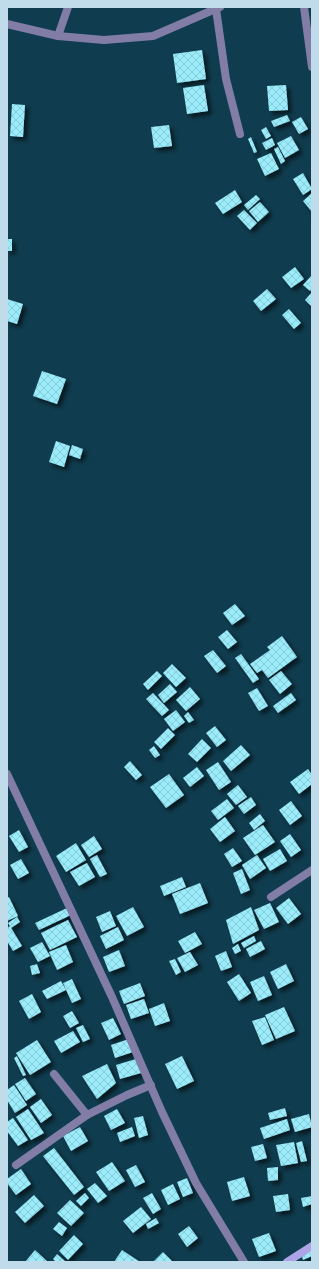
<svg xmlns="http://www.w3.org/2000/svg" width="319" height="1269" font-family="Inter,sans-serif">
<defs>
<pattern id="building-cross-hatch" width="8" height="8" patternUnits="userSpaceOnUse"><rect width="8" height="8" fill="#9becfb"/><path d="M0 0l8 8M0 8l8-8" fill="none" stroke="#88cad7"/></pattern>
<filter id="shadow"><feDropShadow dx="3.5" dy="3.5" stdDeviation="2" flood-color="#0009"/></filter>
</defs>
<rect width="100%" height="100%" fill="#0f3c4e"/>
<g fill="url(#building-cross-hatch)" filter="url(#shadow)">
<polygon points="202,50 206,79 177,83 173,54"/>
<polygon points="204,85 208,111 187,114 183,88"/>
<polygon points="286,85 288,110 269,111 267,86"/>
<polygon points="12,104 25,105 23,137 10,136"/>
<polygon points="287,115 290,121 274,127 271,121"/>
<polygon points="301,117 308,129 299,134 292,122"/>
<polygon points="169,125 172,146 154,148 151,127"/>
<polygon points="266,127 271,136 266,139 261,130"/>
<polygon points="291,136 299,150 285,158 277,143"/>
<polygon points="251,137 257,152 254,153 248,139"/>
<polygon points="272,138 275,145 266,150 262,143"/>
<polygon points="278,147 285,161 281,164 274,149"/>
<polygon points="271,153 279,169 265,176 257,159"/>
<polygon points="303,173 312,189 303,195 293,179"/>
<polygon points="235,190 242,202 223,214 215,203"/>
<polygon points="312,193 312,212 303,201"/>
<polygon points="256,195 260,199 248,210 244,205"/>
<polygon points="260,202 269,212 258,222 249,211"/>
<polygon points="244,210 257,223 250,230 237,216"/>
<rect x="7" y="239" width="5" height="12"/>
<polygon points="295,267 304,279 291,288 282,277"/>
<polygon points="312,275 312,289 310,291 303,285"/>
<polygon points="267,289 276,299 261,311 253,301"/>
<polygon points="312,292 312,307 305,300"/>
<polygon points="7,299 23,304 17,324 7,321"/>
<polygon points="289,309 301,323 294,329 282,315"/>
<polygon points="42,371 66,379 57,404 33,396"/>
<polygon points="56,441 70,446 64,467 49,462"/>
<polygon points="72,445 83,449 80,459 69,455"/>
<polygon points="235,604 245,616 232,625 223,613"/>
<polygon points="227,630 237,642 228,649 218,637"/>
<polygon points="282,636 297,657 268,678 262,670 257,673 250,664 270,650 267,647"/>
<polygon points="213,650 226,666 217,673 204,656"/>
<polygon points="241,654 259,679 253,683 235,658"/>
<polygon points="172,664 186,678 176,687 163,673"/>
<polygon points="157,671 162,676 148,690 143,684"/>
<polygon points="281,671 292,684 280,694 269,680"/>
<polygon points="170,684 177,692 164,703 158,695"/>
<polygon points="190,687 200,699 186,711 176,700"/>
<polygon points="257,688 268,706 259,711 248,693"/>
<polygon points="153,693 169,710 162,716 146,699"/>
<polygon points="291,693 296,700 278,713 273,706"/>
<polygon points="176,710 185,722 173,731 164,719"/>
<polygon points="188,712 194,720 189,723 184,716"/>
<polygon points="215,726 226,740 217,747 206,733"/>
<polygon points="168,728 175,735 161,749 154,742"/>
<polygon points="202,739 211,748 197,762 188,754"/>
<polygon points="241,745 250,755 231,771 223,761"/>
<polygon points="154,746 160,755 155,758 149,750"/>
<polygon points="130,761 142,775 136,780 124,767"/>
<polygon points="218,762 231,782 219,790 206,770"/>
<polygon points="197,767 204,776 190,787 183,778"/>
<polygon points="308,769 312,775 312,784 299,794 290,782"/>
<polygon points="169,774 184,795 166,808 150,787"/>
<polygon points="238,785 247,797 236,805 227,794"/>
<polygon points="251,797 256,805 244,814 238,806"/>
<polygon points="227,799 234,808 218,820 211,811"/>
<polygon points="291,801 302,816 290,825 279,810"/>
<polygon points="260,814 265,821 254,830 249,823"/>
<polygon points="225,817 235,831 220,842 210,829"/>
<polygon points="263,825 275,842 255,855 243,838"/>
<polygon points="19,830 28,847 19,852 9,836"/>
<polygon points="290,834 301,850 291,857 280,841"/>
<polygon points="94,836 102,849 89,857 81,845"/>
<polygon points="76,843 86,860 66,872 56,856"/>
<polygon points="233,848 242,861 232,867 224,854"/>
<polygon points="280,849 287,861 270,871 263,859"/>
<polygon points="97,855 107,874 100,877 90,859"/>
<polygon points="257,855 266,868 250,879 242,865"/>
<polygon points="21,859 29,873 18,879 10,865"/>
<polygon points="87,863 95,877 79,886 70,872"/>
<polygon points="242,869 250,890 241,894 233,873"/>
<polygon points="182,877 186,887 164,896 160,886"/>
<polygon points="200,883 208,903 180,914 172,894"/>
<polygon points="9,897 18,916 7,921 7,898"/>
<polygon points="289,898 301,914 288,924 276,908"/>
<polygon points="270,903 279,922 264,929 254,910"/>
<polygon points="133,907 144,927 127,936 116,916"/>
<polygon points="251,907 259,930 233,944 226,920"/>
<polygon points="67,908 71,915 39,930 35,923"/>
<polygon points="110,911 116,926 102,932 96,917"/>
<polygon points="17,917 20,922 11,928 8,923"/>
<polygon points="68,920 77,937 50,950 41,933"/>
<polygon points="10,926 22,946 13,951 7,941 7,928"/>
<polygon points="118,927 124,940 106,949 100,936"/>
<polygon points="195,932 202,944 185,953 178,941"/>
<polygon points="254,936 256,941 244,948 241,943"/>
<polygon points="261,941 265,949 250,957 246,949"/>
<polygon points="42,942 50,956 38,962 30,948"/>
<polygon points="238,944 241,951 235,954 232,948"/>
<polygon points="66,945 73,962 57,970 49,952"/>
<polygon points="119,950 125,966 109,972 103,957"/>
<polygon points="226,951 232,967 221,971 215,956"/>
<polygon points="190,952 198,965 185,972 177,958"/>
<polygon points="175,959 181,972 176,975 169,961"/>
<polygon points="37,964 40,973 32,975 30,966"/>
<polygon points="286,964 294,981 278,989 270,972"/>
<polygon points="239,974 251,993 239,1001 227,982"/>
<polygon points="264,976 272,995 258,1001 250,982"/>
<polygon points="72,979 81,999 72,1003 63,983"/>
<polygon points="61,981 66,990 47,999 42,991"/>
<polygon points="140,983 145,996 124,1004 119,991"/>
<polygon points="32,994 41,1012 29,1019 19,1001"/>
<polygon points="144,999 149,1013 131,1019 126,1005"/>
<polygon points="164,1003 170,1021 155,1026 149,1009"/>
<polygon points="284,1007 295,1031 276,1039 265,1015"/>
<polygon points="72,1011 79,1023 70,1028 63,1016"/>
<polygon points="265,1017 274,1040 262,1045 252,1021"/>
<polygon points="113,1018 121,1034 109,1040 101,1023"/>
<polygon points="83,1025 90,1039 83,1042 76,1028"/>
<polygon points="73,1031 80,1042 61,1053 54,1041"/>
<polygon points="129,1039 133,1052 115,1058 111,1045"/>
<polygon points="37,1040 51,1062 30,1075 16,1053"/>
<polygon points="17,1056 26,1075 23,1076 14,1058"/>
<polygon points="182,1056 194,1081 177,1089 165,1064"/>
<polygon points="136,1059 141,1073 120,1079 116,1065"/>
<polygon points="107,1064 116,1083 97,1099 82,1076"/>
<polygon points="25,1078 36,1094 26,1101 15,1084"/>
<polygon points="14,1085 27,1105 15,1113 7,1100 7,1090"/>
<polygon points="41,1099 52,1115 41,1123 30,1107"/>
<polygon points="285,1108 287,1116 270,1120 268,1113"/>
<polygon points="28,1109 44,1133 31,1140 16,1117"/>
<polygon points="117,1109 125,1123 111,1130 104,1116"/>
<polygon points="309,1114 312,1127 295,1132 291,1119"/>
<polygon points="143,1116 148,1135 139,1138 134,1118"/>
<polygon points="13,1118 28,1140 18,1146 7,1131 7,1122"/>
<polygon points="287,1119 290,1130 264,1139 260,1128"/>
<polygon points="80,1127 88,1141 71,1151 63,1136"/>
<polygon points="132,1127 135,1136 120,1142 117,1133"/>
<polygon points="302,1141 307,1161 301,1162 296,1143"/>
<polygon points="294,1142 298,1163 281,1166 276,1145"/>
<polygon points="263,1144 267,1158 255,1161 251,1147"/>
<polygon points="54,1148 84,1187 74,1195 43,1156"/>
<polygon points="112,1162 125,1181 109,1191 96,1172"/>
<polygon points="136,1165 145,1182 135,1187 126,1170"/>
<polygon points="278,1167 278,1180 268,1181 267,1168"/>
<polygon points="21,1169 31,1184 16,1195 7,1183 7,1179"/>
<polygon points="244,1177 250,1196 232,1201 227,1182"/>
<polygon points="187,1178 193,1193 183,1197 177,1182"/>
<polygon points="95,1183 107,1196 98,1203 87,1189"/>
<polygon points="173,1184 180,1199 168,1205 161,1190"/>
<polygon points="85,1193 89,1198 81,1206 76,1201"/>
<polygon points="152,1193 161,1209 153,1214 143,1198"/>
<polygon points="288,1194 290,1210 276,1212 273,1196"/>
<polygon points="34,1195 44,1206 25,1223 15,1212"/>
<polygon points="312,1196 312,1204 303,1207 301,1198"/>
<polygon points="70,1200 84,1213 71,1226 57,1213"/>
<polygon points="141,1207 151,1219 133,1233 123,1221"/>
<polygon points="156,1218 159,1223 148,1229 146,1224"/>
<polygon points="59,1222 67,1228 62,1236 53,1229"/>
<polygon points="189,1226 198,1238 187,1247 178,1234"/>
<polygon points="269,1233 276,1251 259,1257 252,1239"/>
<polygon points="74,1235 83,1244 68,1260 59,1251"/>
<polygon points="35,1250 48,1262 25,1262"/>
<polygon points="122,1250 140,1262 114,1262"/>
<polygon points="312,1250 312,1256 303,1260 301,1254"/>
<polygon points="163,1252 173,1262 155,1262 154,1261"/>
<polygon points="57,1254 66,1262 56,1262 53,1259"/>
</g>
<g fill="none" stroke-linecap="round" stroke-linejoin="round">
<g stroke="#827da7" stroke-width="8">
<polyline points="304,7 312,67"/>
<polyline points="216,9 226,79 240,134"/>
<polyline points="7,24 58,36 104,40 153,36 220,7"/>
<polyline points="58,36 68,7"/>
<polyline points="7,774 112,997 162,1112 196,1183 244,1262"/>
<polyline points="271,897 312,870"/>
<polyline points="54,1074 87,1115 127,1095 151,1085"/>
<polyline points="16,1165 87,1115"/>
</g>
<polyline stroke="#ada3e7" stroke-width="8" points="287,1262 312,1246"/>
</g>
<rect width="319" height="1269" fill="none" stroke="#c0dceb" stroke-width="16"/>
</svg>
